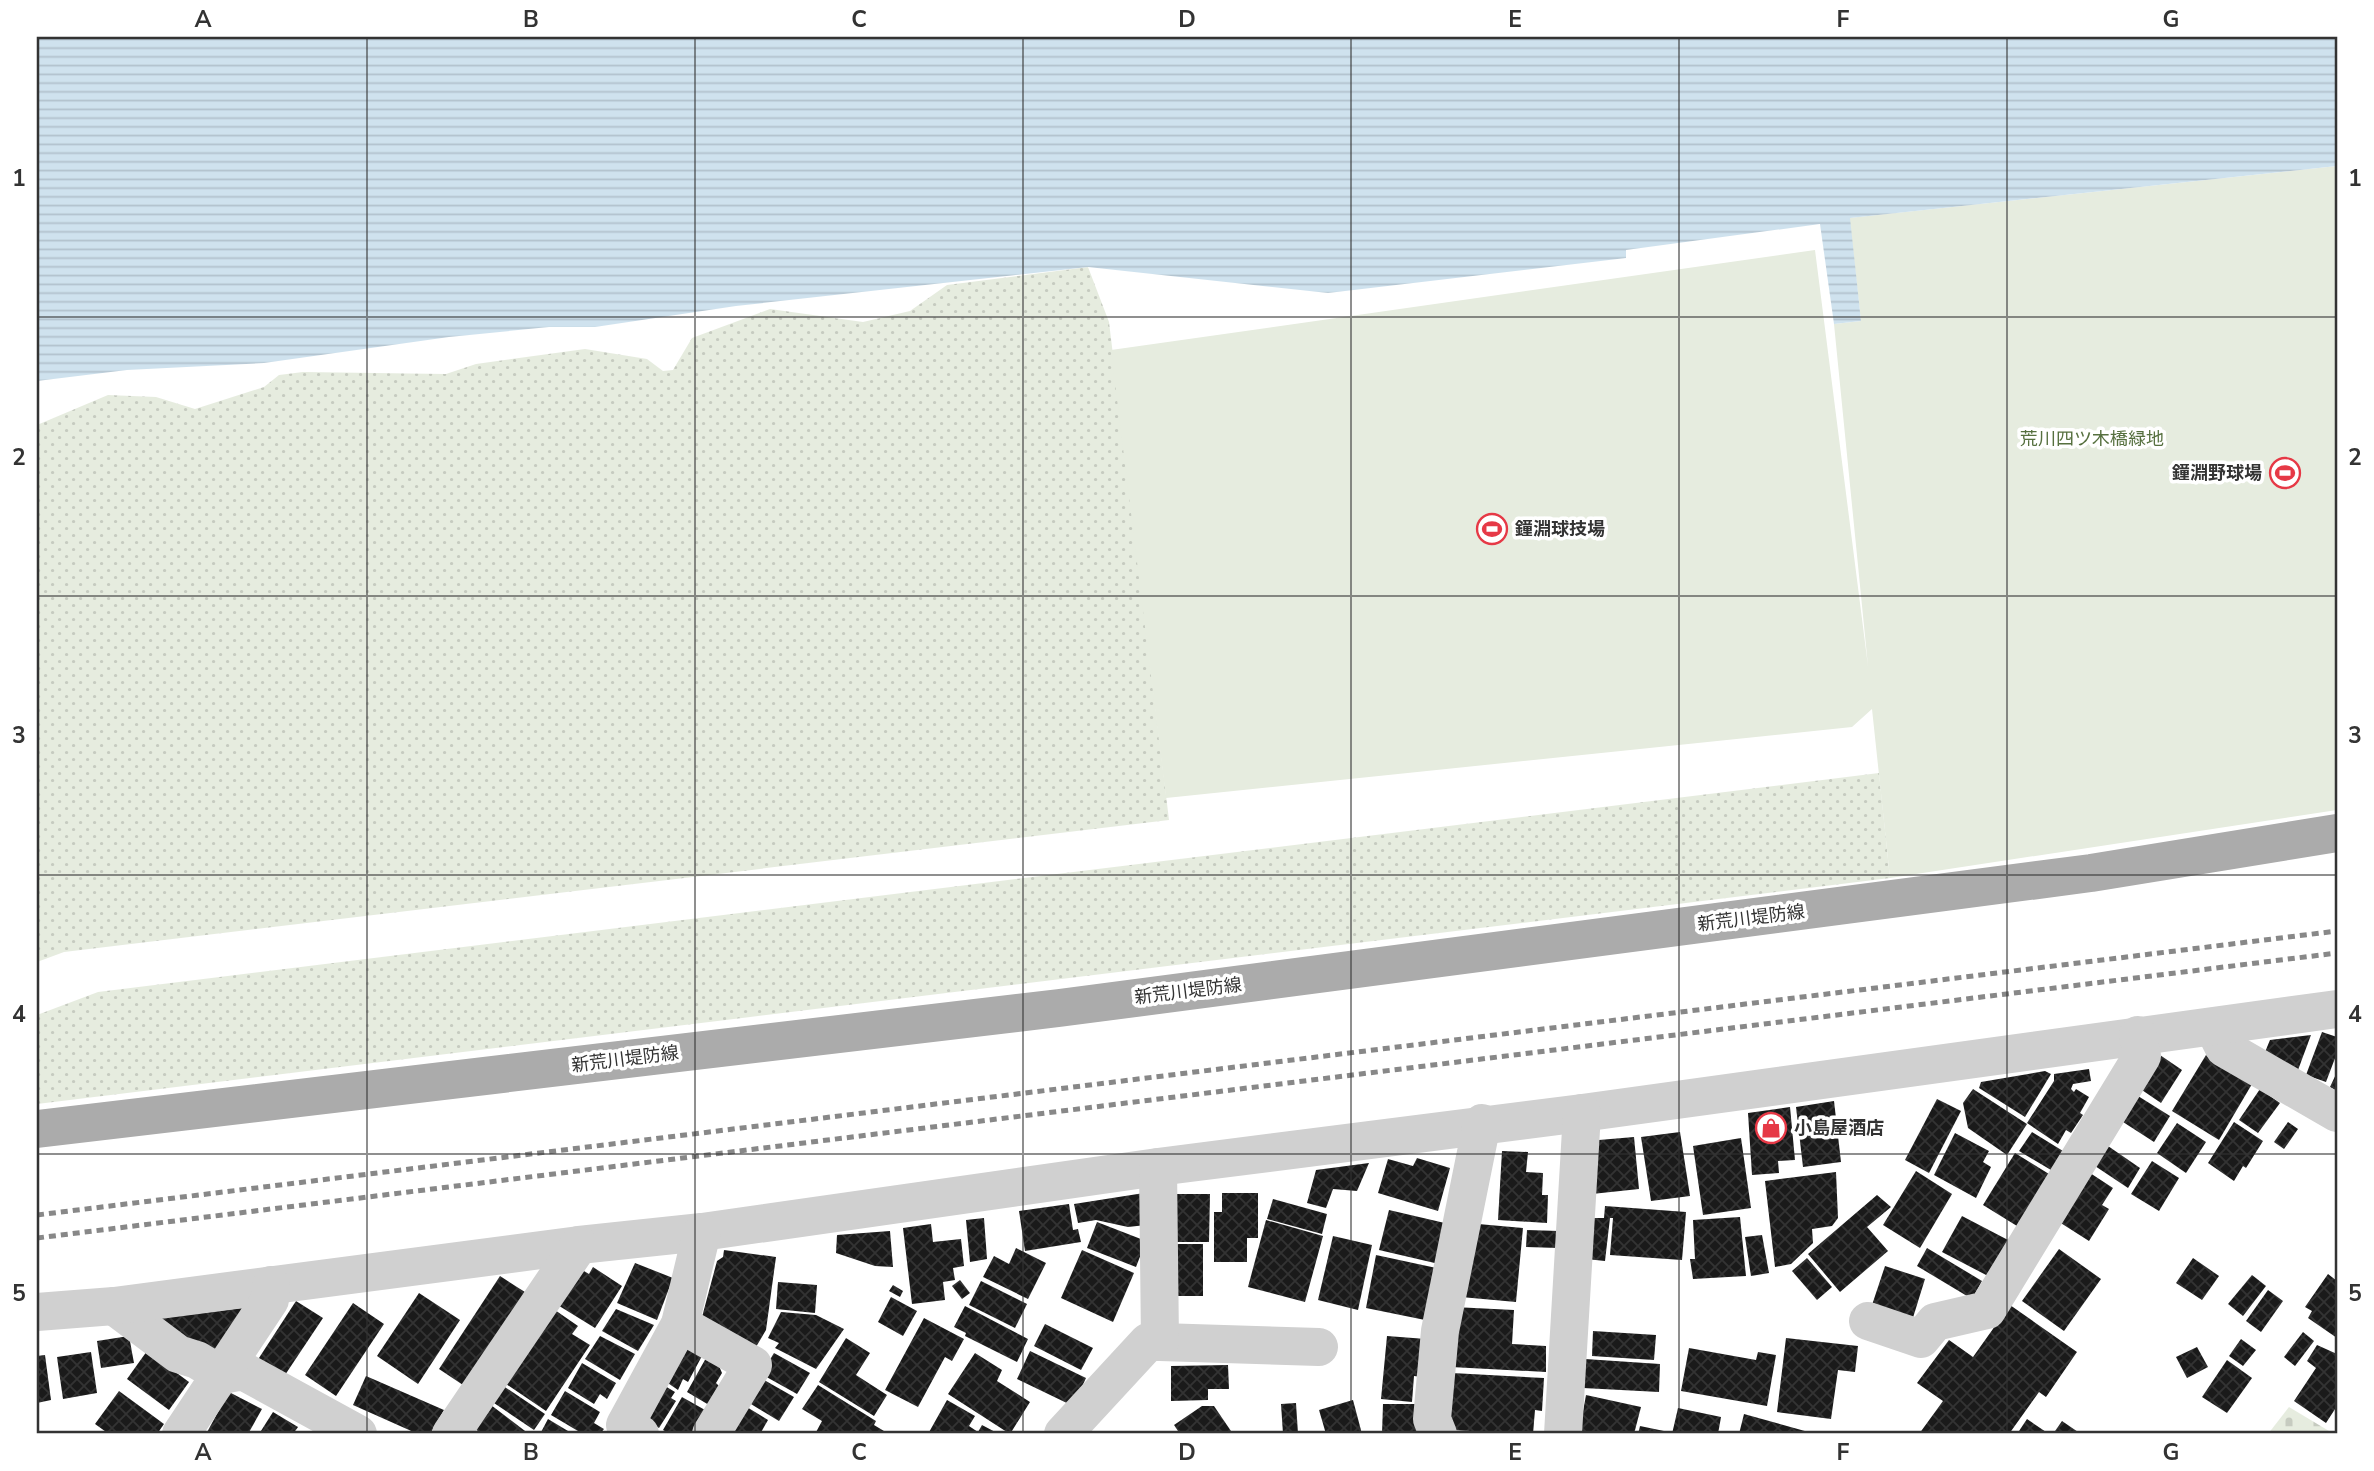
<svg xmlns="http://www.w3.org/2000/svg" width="2374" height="1471" font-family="'Nunito Sans','Noto Sans JP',sans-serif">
<defs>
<pattern id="grass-dots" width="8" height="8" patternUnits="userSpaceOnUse" patternTransform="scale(1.75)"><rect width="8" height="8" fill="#e6ecdf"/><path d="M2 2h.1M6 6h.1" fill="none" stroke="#c6cbc0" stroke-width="1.8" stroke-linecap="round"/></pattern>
<pattern id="cemetery-stones" width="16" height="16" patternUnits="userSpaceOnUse" patternTransform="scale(1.75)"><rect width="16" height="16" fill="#e6ecdf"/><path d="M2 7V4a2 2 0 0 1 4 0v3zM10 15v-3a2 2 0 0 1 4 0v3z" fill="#c6cbc0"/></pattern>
<pattern id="water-rules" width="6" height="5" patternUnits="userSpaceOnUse" patternTransform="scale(1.75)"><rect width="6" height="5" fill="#cfe2ee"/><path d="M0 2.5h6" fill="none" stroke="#b2c2cd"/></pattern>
<pattern id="building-cross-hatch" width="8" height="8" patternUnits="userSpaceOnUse" patternTransform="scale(1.75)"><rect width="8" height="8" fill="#1a1a1a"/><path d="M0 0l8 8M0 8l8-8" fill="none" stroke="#333"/></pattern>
</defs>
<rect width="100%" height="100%" fill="#fff"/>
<g fill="url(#grass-dots)">
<polygon points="1088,267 1109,322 1169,820 64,952 37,962 37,425 108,395 156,397 195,409 264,387 279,375 303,372 446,374 476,364 585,349 647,359 663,371 673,370 692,338 770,309 863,322 910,311 947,285"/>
<polygon points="1879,773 1890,878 37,1104 37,1015 98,992"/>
</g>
<polygon fill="url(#cemetery-stones)" points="2289,1407 2329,1431 2327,1434 2268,1434"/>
<polygon fill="#e6ecdf" points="2337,166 2337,810 1890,878 1872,709 1852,727 1166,798 1111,350 1815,250 1868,666 1834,324 1861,321 1849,218"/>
<polygon fill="url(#water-rules)" points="37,37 2337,37 2337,166 1850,218 1861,321 1834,324 1820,224 1626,250 1626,258 1328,293 1088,267 736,306 595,327 549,327 449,337 264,363 127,370 37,381"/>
<g fill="url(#building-cross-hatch)">
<polygon points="2322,1032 2337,1037 2337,1053 2326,1082 2306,1075"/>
<polygon points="2311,1035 2298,1070 2265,1052 2270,1040"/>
<polygon points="2160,1055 2182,1070 2161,1103 2139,1088"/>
<polygon points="2206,1055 2252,1084 2219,1140 2172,1111"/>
<polygon points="2089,1069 2091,1081 2073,1084 2071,1089 2074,1092 2076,1089 2089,1097 2080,1113 2083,1115 2071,1133 2066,1130 2058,1144 2027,1123 2054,1081 2054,1074"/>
<polygon points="2045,1071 2051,1074 2025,1117 1979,1088 1981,1082"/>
<polygon points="2337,1072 2337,1091 2330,1087"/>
<polygon points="1973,1089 2027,1124 2007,1155 1968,1128 1963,1103"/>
<polygon points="2260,1089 2280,1103 2258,1133 2239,1120"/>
<polygon points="2138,1096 2170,1116 2154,1142 2123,1122"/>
<polygon points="1937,1099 1961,1111 1929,1173 1905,1160"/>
<polygon points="1834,1101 1841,1162 1803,1167 1796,1107"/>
<polygon points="1790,1107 1795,1160 1778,1161 1779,1173 1752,1175 1748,1113"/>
<polygon points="2234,1122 2263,1141 2246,1168 2243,1166 2234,1181 2208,1163"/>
<polygon points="2288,1122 2298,1129 2284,1149 2274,1142"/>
<polygon points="2177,1123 2206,1142 2186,1173 2157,1153"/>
<polygon points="1680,1132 1690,1196 1651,1201 1641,1137"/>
<polygon points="2032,1132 2063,1151 2051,1170 2019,1151"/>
<polygon points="1955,1133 1989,1151 1983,1162 1991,1167 1976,1198 1934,1175"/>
<polygon points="1634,1137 1639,1189 1592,1194 1587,1141"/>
<polygon points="1741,1138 1751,1208 1703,1215 1693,1146"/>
<polygon points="2108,1146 2140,1168 2128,1188 2095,1166"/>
<polygon points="1502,1151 1528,1152 1526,1172 1543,1173 1542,1195 1548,1195 1547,1223 1498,1220"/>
<polygon points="2015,1153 2049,1174 2017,1226 1983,1205"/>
<polygon points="1417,1158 1450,1168 1438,1211 1378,1193 1388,1159 1413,1166"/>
<polygon points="2152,1161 2179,1178 2159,1211 2131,1194"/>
<polygon points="1369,1163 1357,1191 1333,1189 1326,1208 1307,1203 1316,1170"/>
<polygon points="1916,1171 1952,1194 1920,1248 1883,1225"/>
<polygon points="2087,1171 2113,1188 2102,1205 2109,1209 2089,1241 2056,1220"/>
<polygon points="1836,1172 1838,1218 1832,1226 1812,1229 1813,1243 1791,1264 1775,1267 1765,1181"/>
<polygon points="1144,1193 1146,1225 1128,1227 1096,1220 1078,1223 1074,1204"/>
<polygon points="1222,1193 1258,1193 1258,1238 1247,1238 1247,1262 1214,1262 1214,1212 1222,1212"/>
<polygon points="1173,1194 1210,1194 1209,1242 1173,1242"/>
<polygon points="1877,1195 1891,1207 1867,1227 1888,1251 1840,1292 1808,1254"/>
<polygon points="1273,1199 1327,1214 1322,1234 1267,1219"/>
<polygon points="1069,1204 1073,1230 1078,1229 1081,1242 1025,1251 1019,1211"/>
<polygon points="1605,1206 1686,1212 1682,1260 1610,1255 1613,1218 1610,1218 1605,1261 1586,1259 1590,1218 1604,1218"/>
<polygon points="1389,1210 1449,1224 1439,1264 1379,1250"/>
<polygon points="1962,1216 2008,1240 1988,1276 1942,1252"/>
<polygon points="1740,1217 1746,1276 1693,1279 1690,1259 1695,1259 1693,1220"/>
<polygon points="984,1218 987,1259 970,1262 966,1220"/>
<polygon points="1266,1220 1323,1236 1305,1302 1248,1287"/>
<polygon points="1097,1222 1146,1241 1136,1267 1087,1248"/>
<polygon points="1467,1223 1523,1228 1516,1302 1461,1297"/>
<polygon points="931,1224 933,1242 961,1239 964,1266 953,1268 955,1280 943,1282 945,1300 912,1304 903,1228"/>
<polygon points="1527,1230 1559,1231 1558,1248 1526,1247"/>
<polygon points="890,1231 893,1267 875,1266 836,1253 837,1235"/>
<polygon points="1762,1235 1769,1273 1751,1276 1745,1237"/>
<polygon points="1333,1236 1372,1245 1358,1310 1318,1300"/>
<rect x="1173" y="1244" width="30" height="52"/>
<polygon points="1016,1248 1046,1263 1028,1299 983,1277 994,1256 1009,1264"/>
<polygon points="1927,1248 1982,1281 1972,1299 1917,1266"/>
<polygon points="2059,1249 2101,1279 2064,1331 2022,1301"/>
<polygon points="724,1250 776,1257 766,1330 753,1352 702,1317 717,1261 723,1257"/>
<polygon points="1082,1250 1134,1273 1113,1322 1061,1298"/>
<polygon points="1376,1255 1441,1269 1430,1321 1366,1308"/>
<polygon points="1807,1258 1832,1287 1817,1300 1792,1271"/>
<polygon points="2193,1258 2219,1276 2202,1300 2176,1283"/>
<polygon points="635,1263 673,1278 657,1320 617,1303"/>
<polygon points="1885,1266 1925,1279 1911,1324 1870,1311"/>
<polygon points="593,1267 622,1286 595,1328 556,1304 579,1268 589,1274"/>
<polygon points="2328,1274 2337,1281 2337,1338 2308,1318 2312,1311 2305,1307"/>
<polygon points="2252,1275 2266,1286 2243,1316 2228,1304"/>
<polygon points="500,1276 528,1294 466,1387 439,1369"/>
<polygon points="960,1280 970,1293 962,1299 952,1286"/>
<polygon points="981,1281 1027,1304 1015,1328 969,1305"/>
<polygon points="778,1282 817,1285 815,1313 776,1309"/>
<polygon points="893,1285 903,1291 900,1297 889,1291"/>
<polygon points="2268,1290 2283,1301 2261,1332 2246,1321"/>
<polygon points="419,1293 460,1320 418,1384 377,1356"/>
<polygon points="891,1297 917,1311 903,1336 878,1322"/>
<polygon points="296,1301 323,1318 283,1378 257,1361"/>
<polygon points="353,1303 384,1324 336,1396 305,1375"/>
<polygon points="2010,1305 2077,1352 2046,1397 2039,1392 2009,1434 1919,1434 1943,1401 1917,1383 1949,1340 1973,1357"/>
<polygon points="965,1306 1028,1339 1017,1362 965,1336 966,1333 954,1327"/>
<polygon points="1454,1307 1514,1310 1512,1344 1546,1346 1546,1372 1451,1367"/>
<polygon points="242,1308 221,1356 193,1345 154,1319"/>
<polygon points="552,1308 578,1326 572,1334 590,1345 546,1411 503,1382"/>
<polygon points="616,1309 654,1325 638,1351 602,1331"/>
<polygon points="781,1312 816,1315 844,1329 816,1369 775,1348 779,1343 768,1338"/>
<polygon points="924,1318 964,1339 952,1361 945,1357 918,1407 885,1390"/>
<polygon points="1045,1324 1093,1348 1081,1370 1034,1346"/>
<polygon points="1593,1331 1656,1335 1654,1360 1592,1356"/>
<polygon points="2303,1332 2314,1341 2295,1366 2284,1357"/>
<polygon points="129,1336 134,1363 101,1368 97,1341"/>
<polygon points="600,1336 635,1354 620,1380 585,1359"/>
<polygon points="1387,1336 1426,1339 1422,1377 1414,1376 1412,1402 1381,1399"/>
<polygon points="846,1338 870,1353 856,1375 887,1395 874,1416 819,1382"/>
<polygon points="1786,1338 1858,1346 1855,1372 1838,1370 1831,1419 1777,1412"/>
<polygon points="2241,1339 2256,1350 2243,1366 2229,1356"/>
<polygon points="2317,1345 2337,1354 2337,1406 2326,1423 2294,1401 2316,1368 2307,1361"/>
<polygon points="2197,1347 2208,1367 2187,1378 2176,1357"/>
<polygon points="686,1348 702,1356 688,1382 683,1379 678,1390 656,1375"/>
<polygon points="1689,1348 1756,1360 1758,1352 1776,1355 1767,1406 1681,1391"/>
<polygon points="147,1351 189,1382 169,1410 127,1379"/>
<polygon points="1030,1351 1086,1378 1073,1406 1017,1379"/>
<polygon points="91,1352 97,1393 63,1399 57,1357"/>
<polygon points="774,1353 810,1373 797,1394 761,1374"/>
<polygon points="975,1353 1002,1370 997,1381 1030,1402 1010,1434 948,1394"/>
<polygon points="45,1355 51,1400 37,1403 37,1356"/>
<polygon points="706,1358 719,1366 722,1373 716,1383 720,1387 709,1405 687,1392"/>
<polygon points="1585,1359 1660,1364 1659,1392 1583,1388"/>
<polygon points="2227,1360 2252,1378 2227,1413 2202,1397"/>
<polygon points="582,1363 616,1383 607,1399 600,1394 594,1404 568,1388"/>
<polygon points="1228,1365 1229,1389 1208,1389 1208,1400 1171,1401 1171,1366"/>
<polygon points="1452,1373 1544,1378 1542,1411 1535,1410 1533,1434 1450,1430"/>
<polygon points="366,1376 444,1410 430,1434 418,1434 353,1405"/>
<polygon points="759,1377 794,1397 779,1421 746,1401"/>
<polygon points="655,1380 675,1392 671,1398 676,1401 659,1428 643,1419"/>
<polygon points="499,1383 545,1414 534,1430 488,1399"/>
<polygon points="818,1385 876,1421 874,1425 889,1434 815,1434 822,1421 802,1409"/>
<polygon points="119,1391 164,1424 157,1434 109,1434 95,1424"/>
<polygon points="565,1391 600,1412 594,1423 604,1429 600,1434 583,1434 551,1415"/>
<polygon points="229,1392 262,1409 248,1434 206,1434"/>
<polygon points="1586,1395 1641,1407 1634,1434 1579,1434"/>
<polygon points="682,1397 705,1410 691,1434 670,1434 663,1430"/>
<polygon points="947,1400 975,1416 969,1426 978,1432 982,1425 999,1434 928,1434"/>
<polygon points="1353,1400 1362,1434 1326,1434 1319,1410"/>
<polygon points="487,1402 529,1434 482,1434 471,1426"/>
<polygon points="1296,1403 1298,1434 1283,1434 1281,1404"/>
<polygon points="742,1404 768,1420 760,1434 724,1434"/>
<polygon points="1383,1404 1419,1404 1418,1434 1382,1434"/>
<polygon points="1202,1406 1214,1406 1233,1434 1180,1434 1174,1425"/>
<polygon points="1678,1408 1721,1417 1718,1434 1672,1434"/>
<polygon points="273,1412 298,1427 293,1434 259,1434"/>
<polygon points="1744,1414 1812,1433 1812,1434 1739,1434"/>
<polygon points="548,1419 573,1434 540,1434"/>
<polygon points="2027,1419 2049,1434 2017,1434"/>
<polygon points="2062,1421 2081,1434 2053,1434"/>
<polygon points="1640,1426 1664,1431 1663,1434 1638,1434"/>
</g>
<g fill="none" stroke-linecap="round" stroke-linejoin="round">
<g stroke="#d0d0d0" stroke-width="38">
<polyline points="2214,1028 2224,1048 2337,1113"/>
<polyline points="114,1306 178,1354 197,1360 222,1375 243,1371 358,1434"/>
<polyline points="37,1312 114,1306 579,1245 702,1232 1158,1167 1582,1113 2337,1009"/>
<polyline points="1868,1321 1921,1339 1935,1322 1987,1310 2142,1056 2138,1035"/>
<polyline points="680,1324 753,1365 711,1434"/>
<polyline points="1160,1342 1319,1347"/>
<polyline points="181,1434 270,1300 271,1285"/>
<polyline points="451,1434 579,1245"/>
<polyline points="640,1434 625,1425 680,1324 702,1232"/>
<polyline points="1063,1434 1148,1342 1160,1342 1158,1167"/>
<polyline points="1438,1434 1432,1419 1440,1331 1482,1123"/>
<polyline points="1563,1434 1582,1113"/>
</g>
<polyline stroke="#ababab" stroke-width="38" points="37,1129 1059,1008 2091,873 2337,833"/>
<g stroke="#888" stroke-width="5" stroke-dasharray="7 5" stroke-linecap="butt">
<polyline points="37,1215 2337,931"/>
<polyline points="37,1238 2337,953"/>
</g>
</g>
<path fill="none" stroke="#333" stroke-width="2" stroke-opacity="0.55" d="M367 37V1434M695 37V1434M1023 37V1434M1351 37V1434M1679 37V1434M2007 37V1434M37 317H2337M37 596H2337M37 875H2337M37 1154H2337"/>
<defs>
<g id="stadium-ring" transform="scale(1.575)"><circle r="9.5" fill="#fff" stroke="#e63946" stroke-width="1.5"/><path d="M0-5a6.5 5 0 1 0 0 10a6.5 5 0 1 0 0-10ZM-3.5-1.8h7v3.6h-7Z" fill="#e63946"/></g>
<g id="shop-ring" transform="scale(1.575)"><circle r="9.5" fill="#fff" stroke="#e63946" stroke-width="1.5"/><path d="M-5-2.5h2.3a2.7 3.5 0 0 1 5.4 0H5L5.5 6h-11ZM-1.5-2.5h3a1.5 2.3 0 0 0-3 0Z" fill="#e63946"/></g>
</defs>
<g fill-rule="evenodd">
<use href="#stadium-ring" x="2285" y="473"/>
<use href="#stadium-ring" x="1492" y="529"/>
<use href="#shop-ring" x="1771" y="1128"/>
</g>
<g text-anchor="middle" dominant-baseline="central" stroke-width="7" stroke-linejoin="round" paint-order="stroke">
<g font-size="18" fill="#56703f" stroke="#fff">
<text x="2092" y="439">荒川四ツ木橋緑地</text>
</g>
<g font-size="18" font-weight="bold" fill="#333" stroke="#fff" text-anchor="start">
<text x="2262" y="473" text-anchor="end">鐘淵野球場</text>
<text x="1515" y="529">鐘淵球技場</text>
<text x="1794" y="1128">小島屋酒店</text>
</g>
<g font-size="18" fill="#333" stroke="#fff">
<text transform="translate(1751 918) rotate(-7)">新荒川堤防線</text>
<text transform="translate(1188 991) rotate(-7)">新荒川堤防線</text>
<text transform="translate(625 1059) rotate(-7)">新荒川堤防線</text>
</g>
</g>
<rect width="2374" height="1471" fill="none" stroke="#ffffff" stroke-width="77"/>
<rect x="38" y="38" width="2298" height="1394" fill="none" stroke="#333" stroke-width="2.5"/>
<g font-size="23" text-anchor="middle" font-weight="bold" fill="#333">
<text x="203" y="27">A</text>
<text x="531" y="27">B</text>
<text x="859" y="27">C</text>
<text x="1187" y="27">D</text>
<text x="1515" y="27">E</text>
<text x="1843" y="27">F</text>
<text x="2171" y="27">G</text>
<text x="19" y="186">1</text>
<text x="2355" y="186">1</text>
<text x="19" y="465">2</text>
<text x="2355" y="465">2</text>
<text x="19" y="743">3</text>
<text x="2355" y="743">3</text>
<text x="19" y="1022">4</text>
<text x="2355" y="1022">4</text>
<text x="19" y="1301">5</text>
<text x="2355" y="1301">5</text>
<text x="203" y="1460">A</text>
<text x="531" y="1460">B</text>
<text x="859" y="1460">C</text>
<text x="1187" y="1460">D</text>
<text x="1515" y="1460">E</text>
<text x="1843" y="1460">F</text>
<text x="2171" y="1460">G</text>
</g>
</svg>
